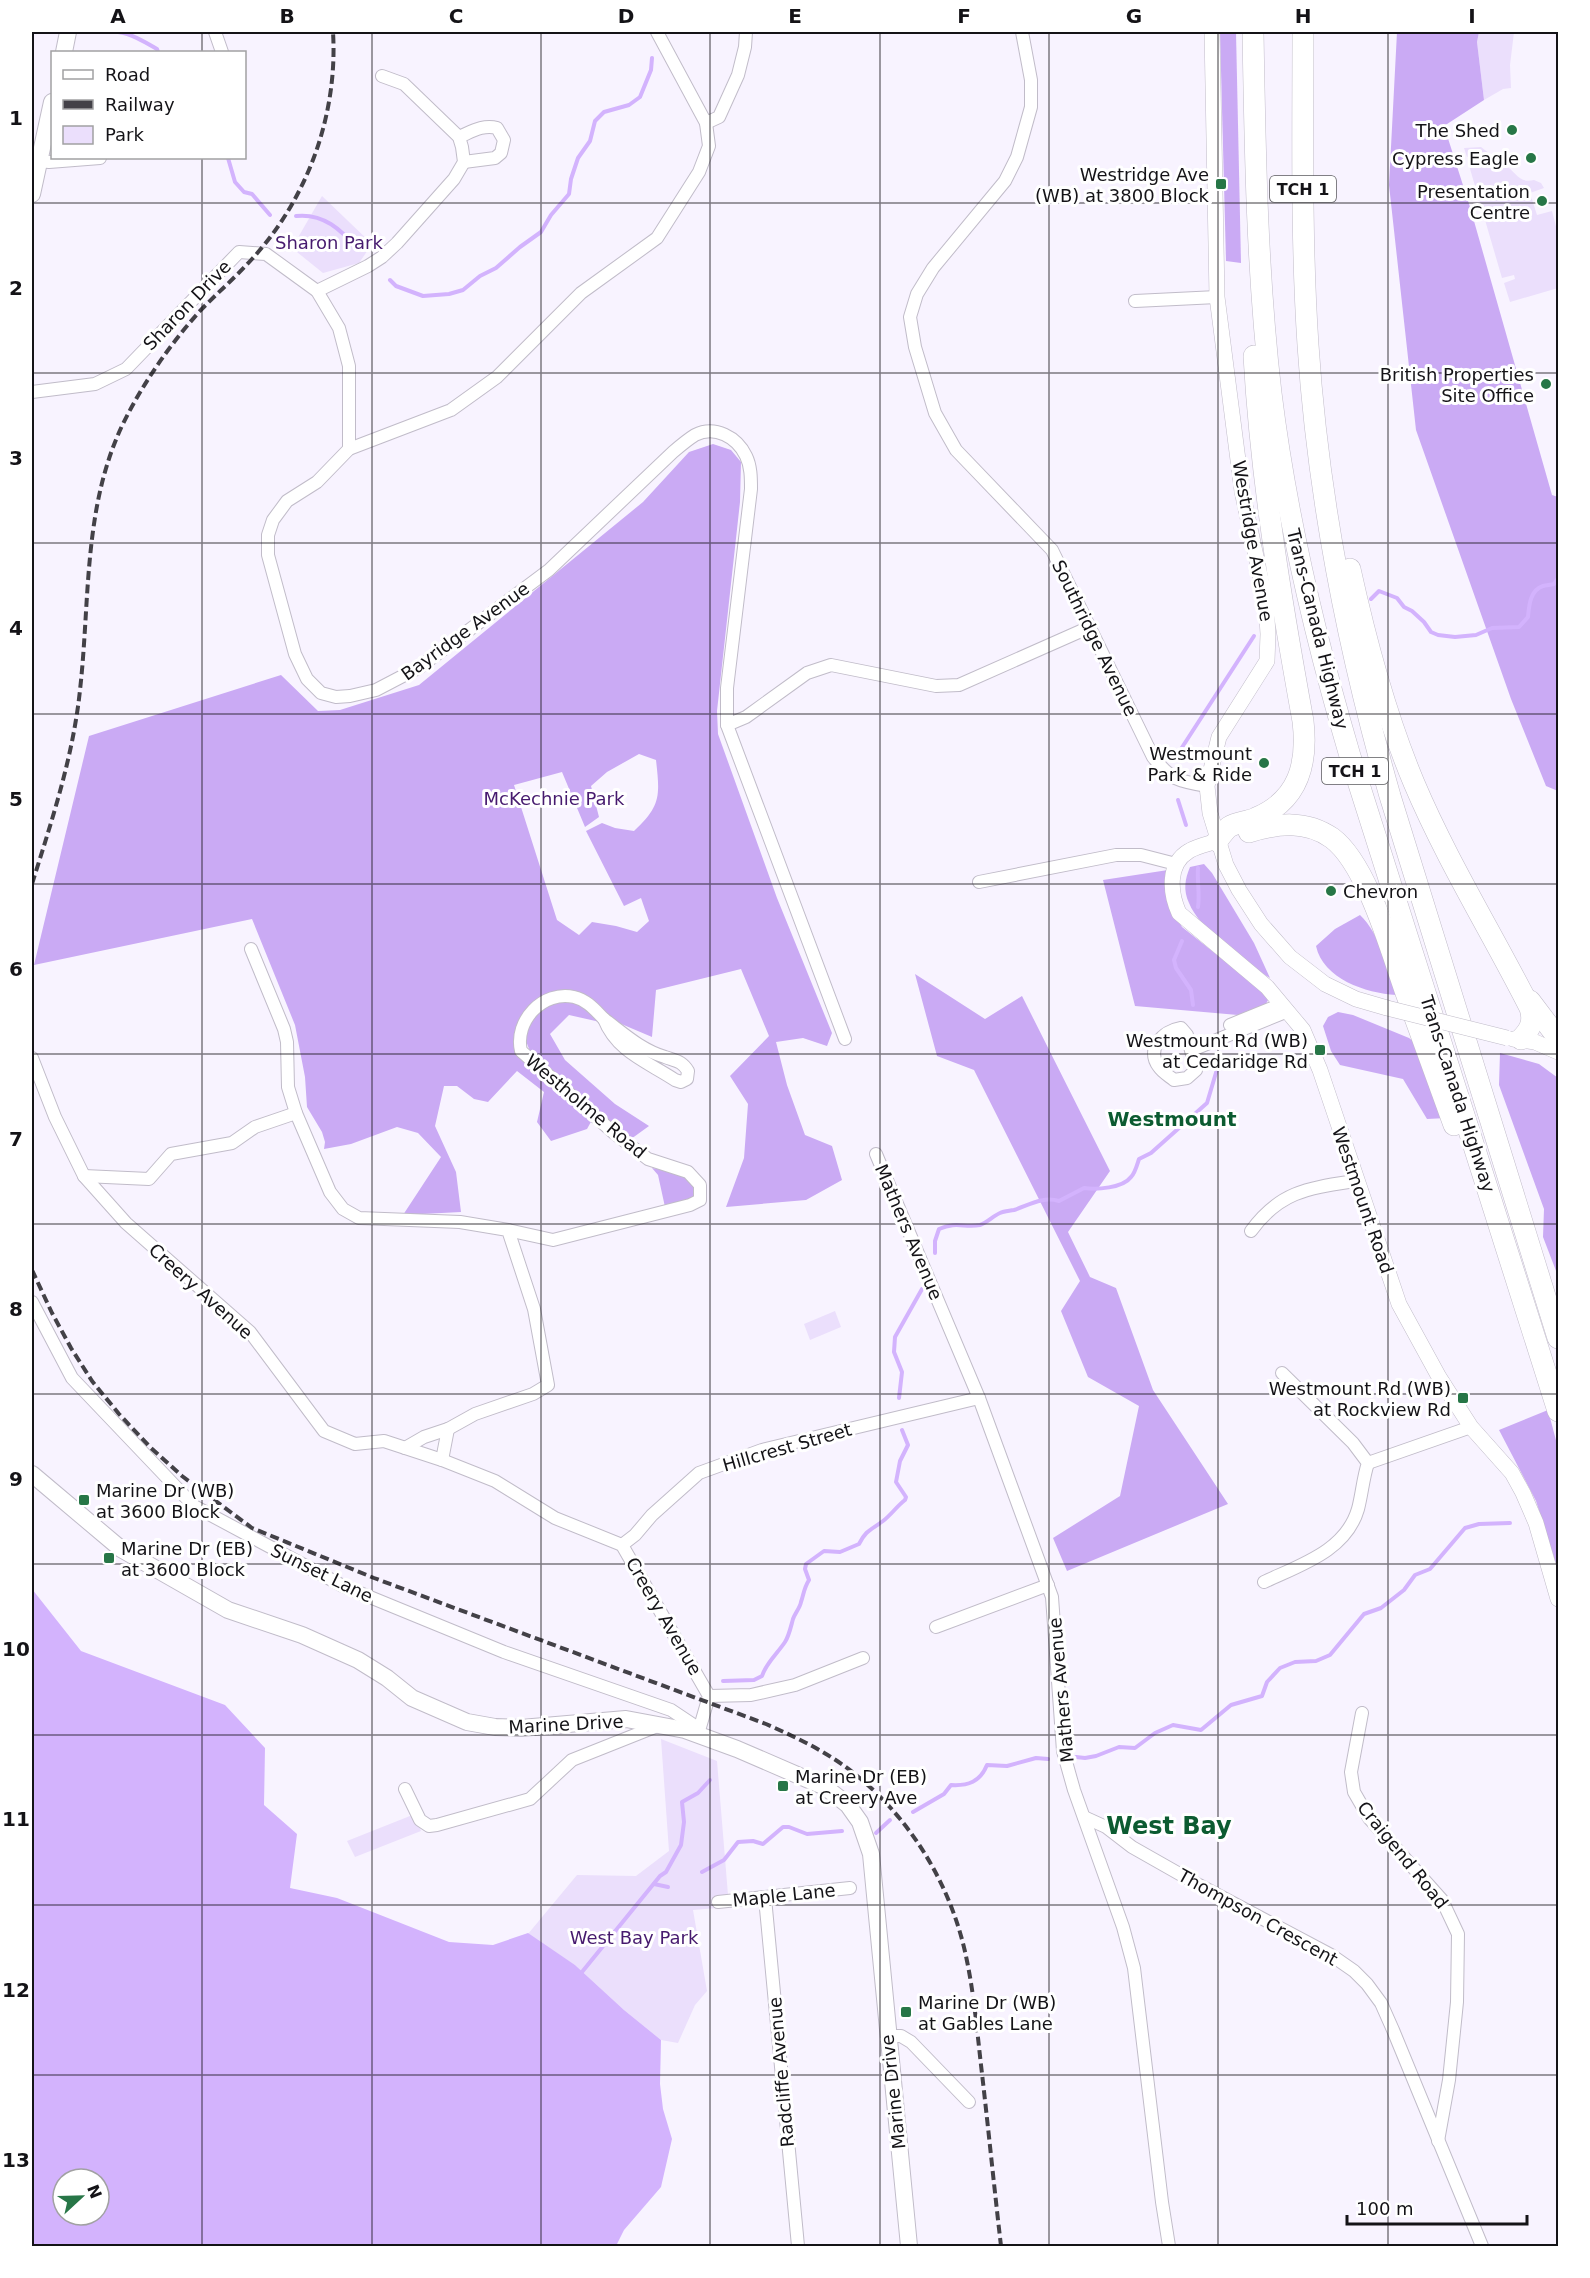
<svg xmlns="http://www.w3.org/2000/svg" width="1590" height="2278" font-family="'DejaVu Sans',sans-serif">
<rect width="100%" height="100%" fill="#f8f3ff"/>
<g fill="#ebdffc">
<polygon points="1479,32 1514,32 1510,65 1511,88 1503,89 1484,100 1477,42"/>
<path d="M1481 147 1490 154 1491 159C1496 161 1501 162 1505 165 1516 172 1519 184 1534 180L1541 183 1544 188 1530 193 1537 215 1552 211 1558 234V288L1510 302 1504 283 1515 279 1514 275 1502 278 1468 162 1480 159 1479 154 1467 157 1464 148Z"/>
<polygon points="322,196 372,244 359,263 323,273 292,248"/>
<polygon points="835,1311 841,1327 810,1340 804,1324"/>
<polygon points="661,1739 717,1761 729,1907 693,1910 707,1991 695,2005 678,2043 661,2040 624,2010 575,1965 528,1934 577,1875 636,1876 669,1851"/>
<polygon points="415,1814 421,1831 355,1857 347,1841"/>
</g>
<g fill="#caaaf4" fill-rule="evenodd">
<polygon points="1220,32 1236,32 1241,263 1226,261"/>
<polygon points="1397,32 1479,32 1477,42 1484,100 1444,126 1470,207 1552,495 1558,497 1558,791 1546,786 1511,699 1416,430 1389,185"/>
<path d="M713 444 731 450 741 462 740 502 717 711 718 734 777 898 832 1033 827 1046 803 1038 776 1042 787 1085 805 1135 832 1146 842 1180 806 1200 726 1207 744 1158 748 1104 730 1076 769 1036 741 969 656 990 652 1037 619 1023 586 997 556 992 516 1038 592 1120 587 1129 551 1141 537 1122 544 1092 517 1071 488 1102 474 1099 457 1086H444L435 1126 456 1172 461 1212 403 1215 441 1157 418 1133 397 1127 351 1144 324 1149 325 1142 322 1132 307 1107 305 1077 295 1025 252 919 34 965 89 736 281 675 318 711 340 710 419 685 643 502 689 452ZM639 754 656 760C660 796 661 806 634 831L615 828 602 823 586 831 624 906 641 898 649 921 637 932 616 926 592 922 579 935 557 920 514 785 562 772 585 827 599 817 591 786 607 772Z"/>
<path d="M1204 864 1212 873 1254 943 1270 978C1247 964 1199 929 1189 903 1183 890 1185 879 1190 867Z"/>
<polygon points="1168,870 1167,900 1182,927 1265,993 1268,1000 1264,1008 1238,1015 1135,1006 1103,880"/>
<path d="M1360 915C1380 934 1388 969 1396 995 1366 993 1323 979 1316 946L1335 929Z"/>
<polygon points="915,974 985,1019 1022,996 1110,1171 1068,1232 1090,1277 1116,1288 1153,1390 1228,1504 1067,1571 1053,1538 1120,1496 1139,1406 1088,1377 1061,1311 1080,1281 974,1070 937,1056"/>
<path d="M561 1000C580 1002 588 1009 600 1022L569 1015 550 1034 565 1060 615 1104 649 1126 631 1139 597 1113 534 1057C513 1026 534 1011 561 1000Z"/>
<polygon points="1338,1012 1353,1015 1409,1038 1422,1048 1447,1118 1427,1119 1403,1079 1340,1065 1331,1051 1323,1026 1328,1017"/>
<polygon points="1500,1053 1539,1064 1558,1078 1558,1276 1543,1237 1544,1209 1499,1085"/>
<polygon points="652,1168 679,1172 695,1185 696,1196 692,1200 665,1207 658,1175"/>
<polygon points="1548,1410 1558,1448 1558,1570 1536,1501 1499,1430"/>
</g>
<path fill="#d3b3fd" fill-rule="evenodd" d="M32 1589 81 1651 225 1705 265 1748 264 1805 297 1834 290 1888 337 1898 449 1942 493 1945 528 1933 575 1965 624 2010 661 2040 660 2084 663 2109 672 2139 661 2187 624 2230 616 2246H32ZM63 2179H99V2215H63Z"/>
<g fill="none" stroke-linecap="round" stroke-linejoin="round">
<g stroke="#d3b3fd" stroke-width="4">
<path d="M118 32C132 34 145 42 157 49L158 52"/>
<polyline points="228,158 235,182 244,192 252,194 270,215"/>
<path d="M296 216C324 213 341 230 358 249"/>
<polyline points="390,280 396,286 423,296 449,294 463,290 480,276 496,268 520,247 541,232 551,215 569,194 571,179 578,158 590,141 595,121 604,112 629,105 640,97 651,70 652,58"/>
<path d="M1371 599 1379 591 1397 598 1404 607 1412 611 1424 622 1431 632 1438 635 1455 637 1476 635 1492 628 1519 627 1528 617C1529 606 1530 590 1543 586 1547 585 1550 585 1554 584L1558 578"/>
<polyline points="1181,749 1254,636"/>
<polyline points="1178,800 1186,825"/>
<path d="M1198 907C1200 894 1197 881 1198 868"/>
<polyline points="1182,941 1174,960 1176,968 1191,990 1193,1005"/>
<path d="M935 1253V1241L939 1229C957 1221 964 1228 980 1225 987 1223 993 1216 1000 1213 1004 1211 1009 1211 1014 1210 1029 1205 1043 1196 1059 1201L1084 1188C1096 1190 1123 1188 1131 1177 1135 1173 1137 1165 1139 1159L1151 1153 1207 1103 1218 1066"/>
<polyline points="899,1398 902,1372 894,1352 895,1337 922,1289"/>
<path d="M723 1681 754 1680 762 1676C766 1663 777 1654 785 1642 789 1636 791 1626 793 1619 795 1613 800 1608 801 1602 804 1593 804 1588 809 1580L805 1569 806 1564 824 1551 840 1552 859 1544C866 1530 871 1530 883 1521 891 1515 897 1506 905 1500L906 1497 896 1482 900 1461 908 1445 902 1430"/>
<polyline points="1076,1757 1085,1758 1096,1756 1119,1747 1135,1748 1155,1733 1173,1725 1201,1730 1231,1705 1262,1696 1267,1682 1280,1668 1295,1662 1316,1661 1330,1655 1364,1614 1381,1608 1404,1590 1415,1575 1430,1569 1465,1528 1479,1524 1510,1523"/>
<path d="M913 1812 944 1794 951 1785C968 1786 980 1782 987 1765L1007 1766 1036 1758 1048 1759"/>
<polyline points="876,1833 890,1820"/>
<polyline points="702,1872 724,1860 738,1842 753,1841 763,1844 783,1827 789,1827 807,1834 842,1831"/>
<polyline points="654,1884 668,1887"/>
<polyline points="582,1972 660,1876 666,1872 681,1845 684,1822 682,1802 698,1793 710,1780"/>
</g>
<g stroke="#c1bcc9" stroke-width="14">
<g id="minor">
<polyline points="215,32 222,52"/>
<path d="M657 32 706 123 709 146 699 172 657 238 581 293 497 377 451 410 349 449 317 482 287 501 273 520 268 535V555L295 654 307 679 321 693 336 697 350 696 376 690 420 667 549 570 673 452C680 446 687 440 695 435 715 425 737 437 746 456 751 466 751 478 751 489L727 688V725L845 1039"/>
<path d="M1022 32 1031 80V107L1017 157 1005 181 933 268 917 294 910 317 915 347 935 413 956 450 1052 550 1153 757C1171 780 1178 781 1207 786"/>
<polyline points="706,123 719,117 738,75 745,47 746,32"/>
<path d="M459 137C471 132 483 124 497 128L504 140 501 153 495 158 464 162"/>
<polyline points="39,161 49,162 100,158"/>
<polyline points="317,291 368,266 382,257 397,243 454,179 464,162 462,147 459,137 404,84 382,76"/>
<polyline points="1135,301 1217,297"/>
<polyline points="32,392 95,384 126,369 239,252 266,254 317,291 339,328 349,366 349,449"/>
<polyline points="727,725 746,717 807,673 831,665 936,686 959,685 1090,627"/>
<polyline points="979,882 1116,855 1141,855 1176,864"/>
<polyline points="251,949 284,1029 287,1042 288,1087 296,1113 330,1192 343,1209 359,1218 460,1222 508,1230 534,1309 548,1385 533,1394 475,1414 448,1429 424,1437 405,1448"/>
<path d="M604 1019C623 1033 641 1050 665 1057 676 1061 682 1061 688 1071L687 1079 681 1082 675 1080C648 1062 617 1052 604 1019Z"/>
<polyline points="1230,1025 1282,1004"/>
<path d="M1181 1028 1187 1035 1196 1070 1187 1078 1174 1080C1169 1076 1162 1072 1159 1067 1145 1049 1163 1031 1181 1028Z"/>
<polyline points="1192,1050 1288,1011"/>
<polyline points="32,1058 55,1117 84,1176 126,1223 250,1332 324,1431 355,1444 384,1441 442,1460 495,1481 555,1518 622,1545 709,1696 698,1734"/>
<polyline points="876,1154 979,1398 1052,1597 1063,1751 1074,1790 1123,1927 1134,1968 1162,2202 1169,2246"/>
<polyline points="84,1176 149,1179 171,1154 232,1143 255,1127 296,1113"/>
<path d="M508 1230 553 1240 690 1205 700 1200V1185L688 1172 648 1159 614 1133 521 1051C514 1021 543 990 574 997 587 1000 595 1010 604 1019"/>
<path d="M1251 1231C1280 1191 1309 1188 1355 1181"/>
<polyline points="32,1302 72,1378 194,1506 343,1586 504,1652 671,1710 698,1728"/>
<polyline points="442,1460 448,1429"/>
<polyline points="1368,1463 1471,1427"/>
<polyline points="622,1545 635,1535 652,1515 699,1473 762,1450 979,1398"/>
<path d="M1264 1582C1300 1565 1346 1551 1358 1509 1362 1494 1363 1478 1368 1463L1353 1443 1282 1373"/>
<polyline points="936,1627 1048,1585"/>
<polyline points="709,1696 751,1695 795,1685 863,1658"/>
<polyline points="1362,1713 1351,1772 1354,1792 1369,1818 1442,1900 1458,1934 1457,2002 1449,2080 1438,2141"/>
<polyline points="405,1789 420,1820 429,1826 437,1825 530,1799 572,1760 660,1725"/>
<polyline points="1084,1817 1106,1827 1132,1847 1199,1885 1331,1955 1354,1971 1367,1984 1381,2003 1393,2030 1482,2246"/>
<polyline points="765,1898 798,2246"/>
<polyline points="718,1902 850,1888"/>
<polyline points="887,2036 901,2036 911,2042 969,2102"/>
</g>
</g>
<g stroke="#c1bcc9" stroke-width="16">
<g id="tertiary">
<polyline points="1212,32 1217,297 1242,491 1266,603 1268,634 1267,661 1219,737 1207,786 1210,813 1226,865 1239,890 1261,924 1290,957 1325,984 1356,999 1387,1008"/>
<path d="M1217 841C1208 844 1197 846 1189 851 1167 864 1170 893 1179 913L1267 987 1303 1030 1320 1070 1399 1304 1439 1377 1471 1427 1512 1473 1523 1493 1536 1523 1558 1599"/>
<polyline points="1513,1039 1535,1042 1558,1052"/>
</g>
</g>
<g stroke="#c1bcc9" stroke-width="18">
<g id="secondary">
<polyline points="64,52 68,32"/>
<polyline points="32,194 52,102"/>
<polyline points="32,1474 121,1549 228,1610 302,1635 358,1660 387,1678 412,1698 467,1722 495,1727 521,1728 626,1719 685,1730 737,1749 825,1787 848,1805 860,1822 871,1854 909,2246"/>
</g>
</g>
<g stroke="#c1bcc9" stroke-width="22">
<g id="motorway">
<path d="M1253 32C1255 152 1257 273 1271 393 1286 516 1315 637 1350 756L1558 1411"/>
<path d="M1303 32C1303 136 1301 241 1308 345 1318 498 1348 649 1390 796L1558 1338"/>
<path d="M1350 569C1366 642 1385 714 1414 783 1447 861 1492 933 1530 1008 1534 1021 1531 1029 1521 1039"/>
<path d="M1249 832C1278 823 1306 820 1332 838 1367 864 1391 951 1406 993 1422 1037 1438 1081 1454 1125"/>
<path d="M1217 841C1220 837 1225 830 1229 827 1237 822 1248 822 1256 818 1299 800 1308 764 1303 721 1281 600 1261 480 1254 356"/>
<polyline points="1530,1001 1558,1038"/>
</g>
</g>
<use href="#minor" stroke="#fff" stroke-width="12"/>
<use href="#tertiary" stroke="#fff" stroke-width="15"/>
<use href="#secondary" stroke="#fff" stroke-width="16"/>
<use href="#motorway" stroke="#fff" stroke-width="21"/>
<g stroke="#434147" stroke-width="4" stroke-dasharray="9 4.5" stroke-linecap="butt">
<path d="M32 884C52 820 73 757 80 690 90 602 83 511 121 428 141 386 168 347 199 312 216 294 235 278 252 259 308 198 338 114 333 32"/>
<path d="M32 1270 52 1313 71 1348 92 1381 119 1414 150 1447 182 1476 252 1528 374 1578 766 1724C793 1736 819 1748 843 1765 907 1811 952 1884 967 1961 974 1995 977 2030 981 2065 988 2125 994 2186 1001 2246"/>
</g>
<g stroke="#c1bcc9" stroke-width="16" stroke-linecap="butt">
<polyline id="tertiary-bridge" points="1387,1008 1507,1038"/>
</g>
<use href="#tertiary-bridge" stroke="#fff" stroke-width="15"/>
</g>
<path fill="none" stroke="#141317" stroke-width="1.5" stroke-opacity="0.55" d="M202 32V52M372 32V2246M541 32V2246M710 32V2246M880 32V2246M1049 32V2246M1218 32V2246M1388 32V2246M202 158V2246M32 203H1558M32 373H1558M32 543H1558M32 714H1558M32 884H1558M32 1054H1558M32 1224H1558M32 1394H1558M32 1564H1558M32 1735H1558M32 1905H1558M32 2075H1558"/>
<g fill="#277647" stroke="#fff" stroke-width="2">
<circle cx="1512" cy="130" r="6"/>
<circle cx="1531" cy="158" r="6"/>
<rect x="1215" y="178" width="12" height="12" rx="3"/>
<circle cx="1542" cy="201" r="6"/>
<circle cx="1546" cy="384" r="6"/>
<circle cx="1264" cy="763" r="6"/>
<circle cx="1331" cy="891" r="6"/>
<rect x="1314" y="1044" width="12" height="12" rx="3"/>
<rect x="1457" y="1392" width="12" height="12" rx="3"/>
<rect x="78" y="1494" width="12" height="12" rx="3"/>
<rect x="103" y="1552" width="12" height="12" rx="3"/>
<rect x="777" y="1780" width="12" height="12" rx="3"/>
<rect x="900" y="2006" width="12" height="12" rx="3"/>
</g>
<g text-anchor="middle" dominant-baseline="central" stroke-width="6" stroke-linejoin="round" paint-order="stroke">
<g fill="#fff" stroke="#5a5a5d" stroke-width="1.5">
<rect x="1270" y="176" width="66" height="26" rx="4.5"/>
<rect x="1322" y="758" width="66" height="26" rx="4.5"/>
</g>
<g font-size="16" font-weight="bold" fill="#141317">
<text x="1303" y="189">TCH 1</text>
<text x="1355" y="771">TCH 1</text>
</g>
<g font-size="18" fill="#141317" stroke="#fff" text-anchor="end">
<text x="1500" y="130">The Shed</text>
<text x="1519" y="158">Cypress Eagle</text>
<text x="1209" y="174">Westridge Ave<tspan x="1209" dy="21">(WB) at 3800 Block</tspan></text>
<text x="1530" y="191">Presentation<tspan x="1530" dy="21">Centre</tspan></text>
<text x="1534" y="374">British Properties<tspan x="1534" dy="21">Site Office</tspan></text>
<text x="1252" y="753">Westmount<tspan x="1252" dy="21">Park &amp; Ride</tspan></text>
<text x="1343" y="891" text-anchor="start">Chevron</text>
<text x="1308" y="1040">Westmount Rd (WB)<tspan x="1308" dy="21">at Cedaridge Rd</tspan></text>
<text x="1451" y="1388">Westmount Rd (WB)<tspan x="1451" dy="21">at Rockview Rd</tspan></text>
<text x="96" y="1490" text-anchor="start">Marine Dr (WB)<tspan x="96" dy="21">at 3600 Block</tspan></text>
<text x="121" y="1548" text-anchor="start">Marine Dr (EB)<tspan x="121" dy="21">at 3600 Block</tspan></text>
<text x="795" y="1776" text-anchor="start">Marine Dr (EB)<tspan x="795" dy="21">at Creery Ave</tspan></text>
<text x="918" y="2002" text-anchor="start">Marine Dr (WB)<tspan x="918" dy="21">at Gables Lane</tspan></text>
</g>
<g font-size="18" fill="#461a6e" stroke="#fff">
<text x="329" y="242">Sharon Park</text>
<text x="554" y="798">McKechnie Park</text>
<text x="634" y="1937">West Bay Park</text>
</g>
<g font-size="18" fill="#141317" stroke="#fff">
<text transform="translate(187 305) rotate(-46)">Sharon Drive</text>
<text transform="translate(1253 541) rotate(80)">Westridge Avenue</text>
<text transform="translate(1318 629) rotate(76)">Trans-Canada Highway</text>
<text transform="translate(465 631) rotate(-36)">Bayridge Avenue</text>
<text transform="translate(1095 638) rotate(64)">Southridge Avenue</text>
<text transform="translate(1458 1094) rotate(72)">Trans-Canada Highway</text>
<text transform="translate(586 1106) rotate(40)">Westholme Road</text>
<text transform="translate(1363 1200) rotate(71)">Westmount Road</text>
<text transform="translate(909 1232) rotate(67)">Mathers Avenue</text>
<text transform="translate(201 1291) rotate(42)">Creery Avenue</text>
<text transform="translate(787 1447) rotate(-16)">Hillcrest Street</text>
<text transform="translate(322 1573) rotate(26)">Sunset Lane</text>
<text transform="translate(664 1616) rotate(60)">Creery Avenue</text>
<text transform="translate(1061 1690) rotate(-95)">Mathers Avenue</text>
<text transform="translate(566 1724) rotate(-3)">Marine Drive</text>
<text transform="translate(1403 1855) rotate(51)">Craigend Road</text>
<text transform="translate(784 1895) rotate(-6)">Maple Lane</text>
<text transform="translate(1258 1917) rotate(29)">Thompson Crescent</text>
<text transform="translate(781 2072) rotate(-95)">Radcliffe Avenue</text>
<text transform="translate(893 2092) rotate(-96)">Marine Drive</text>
</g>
<g font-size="20" font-weight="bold" fill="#0c5b31" stroke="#fff">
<text x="1172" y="1119">Westmount</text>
</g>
<g font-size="24" font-weight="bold" fill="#0c5b31" stroke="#fff">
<text x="1169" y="1826">West Bay</text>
</g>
</g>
<rect width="1590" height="2278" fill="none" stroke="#ffffff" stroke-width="66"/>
<rect x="51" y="51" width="195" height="108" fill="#ffffff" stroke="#a1a1a2" stroke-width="1.5"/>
<rect x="63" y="70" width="30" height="9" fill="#ffffff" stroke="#a1a1a2" stroke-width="1.5"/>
<text x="105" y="81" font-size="18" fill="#141317">Road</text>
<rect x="63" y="100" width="30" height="9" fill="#434147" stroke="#a1a1a2" stroke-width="1.5"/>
<text x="105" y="111" font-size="18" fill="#141317">Railway</text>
<rect x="63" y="126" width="30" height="18" fill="#ebdffc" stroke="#a1a1a2" stroke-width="1.5"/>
<text x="105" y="141" font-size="18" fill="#141317">Park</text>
<g transform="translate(81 2197) rotate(68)"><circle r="28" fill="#ffffff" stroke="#a1a1a2" stroke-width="1.5"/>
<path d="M0-4.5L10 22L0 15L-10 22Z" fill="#277647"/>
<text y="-9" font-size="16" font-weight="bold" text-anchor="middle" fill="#141317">N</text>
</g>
<path d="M1347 2215v9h180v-9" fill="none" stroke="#141317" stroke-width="3"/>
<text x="1356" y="2215" font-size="18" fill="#141317" stroke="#ffffff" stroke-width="4.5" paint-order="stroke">100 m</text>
<rect x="33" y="33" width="1524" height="2212" fill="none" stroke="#141317" stroke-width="2"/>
<g font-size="20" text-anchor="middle" font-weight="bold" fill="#141317">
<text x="118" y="23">A</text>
<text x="287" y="23">B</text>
<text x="456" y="23">C</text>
<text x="626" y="23">D</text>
<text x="795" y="23">E</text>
<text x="964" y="23">F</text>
<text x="1134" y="23">G</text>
<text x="1303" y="23">H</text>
<text x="1472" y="23">I</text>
<text x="16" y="125">1</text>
<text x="16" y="295">2</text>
<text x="16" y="465">3</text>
<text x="16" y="635">4</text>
<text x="16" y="806">5</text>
<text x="16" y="976">6</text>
<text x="16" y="1146">7</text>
<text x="16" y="1316">8</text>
<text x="16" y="1486">9</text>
<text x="16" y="1656">10</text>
<text x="16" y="1826">11</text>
<text x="16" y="1997">12</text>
<text x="16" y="2167">13</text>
</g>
</svg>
